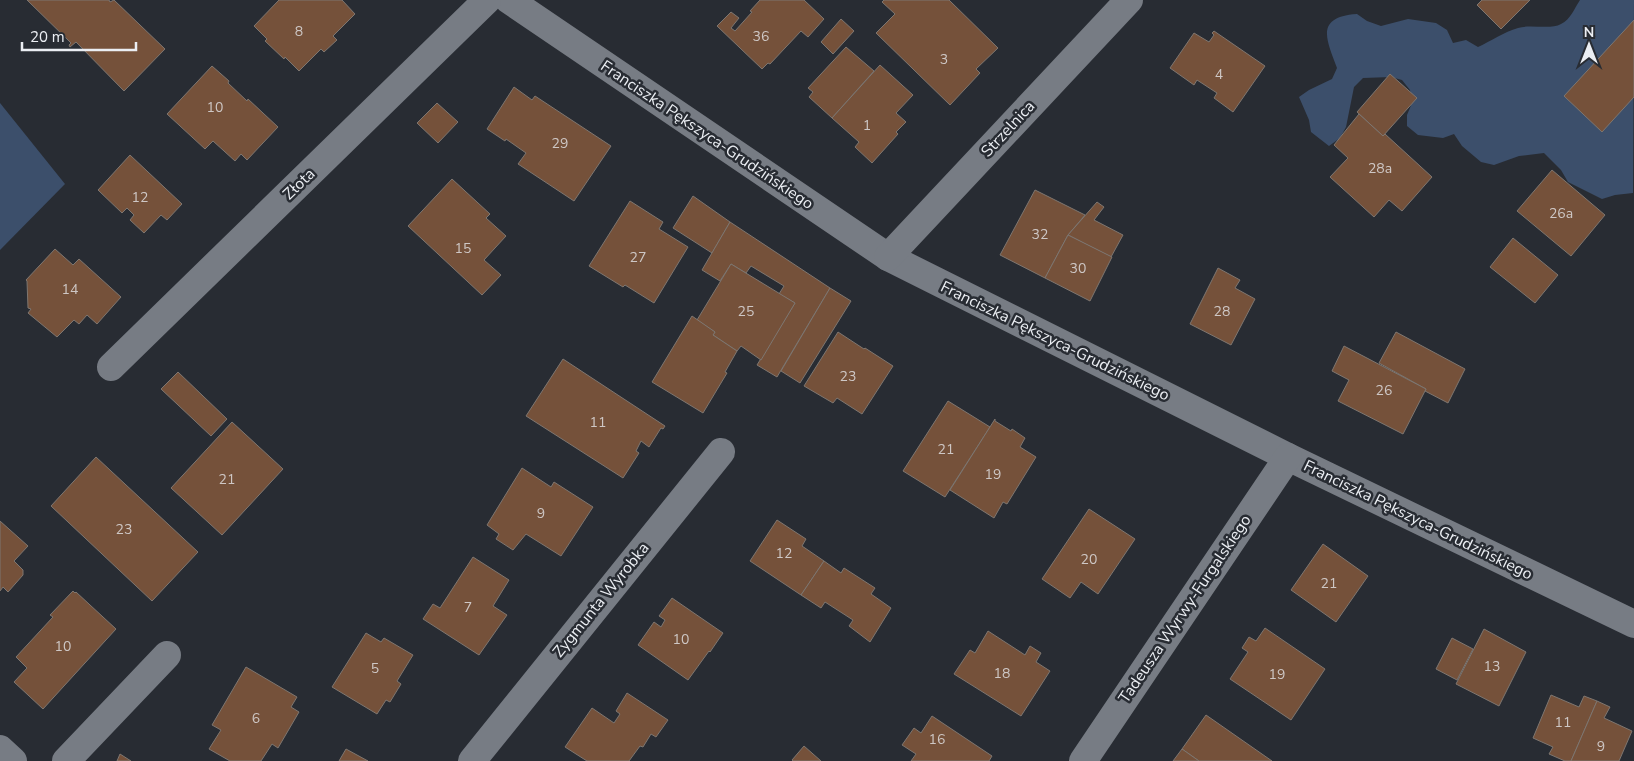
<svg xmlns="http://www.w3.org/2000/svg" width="1634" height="761" font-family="'Nunito Sans',sans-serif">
<rect width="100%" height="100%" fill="#282c33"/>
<g fill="#3c4f6b">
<path d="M1580 0H1634L1633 193 1615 195 1602 199 1568 182 1561 170 1544 153 1519 156 1494 165 1481 162 1462 146 1454 134 1443 138 1418 135 1407 126V115L1412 103 1410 90 1402 80 1391 77 1363 78 1354 87 1346 127 1340 138 1329 146 1311 132 1309 120 1299 97 1309 90 1332 79 1337 68C1326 39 1315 17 1357 14L1367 21 1381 26 1408 19 1436 23 1447 30 1453 43 1466 40 1478 47C1491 41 1504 32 1518 28 1530 24 1551 30 1561 24 1571 19 1574 9 1580 0Z"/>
<polygon points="0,103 65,184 0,250"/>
</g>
<g fill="#75513a" stroke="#7e7670">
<polygon points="27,0 109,0 110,2 114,0 165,49 124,91 76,42 70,47 69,45 71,43"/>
<polygon points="279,0 342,0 355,14 333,36 337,40 324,52 321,49 299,71 285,57 284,59 265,41 267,39 254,26"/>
<polygon points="760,0 804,0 824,19 808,37 801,31 770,64 768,63 762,69 717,26 731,12 739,18 731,28 735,31 752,12 750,11"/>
<polygon points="884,0 949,0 998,48 976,69 980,73 950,105 876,33 895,14 882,2"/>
<polygon points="1482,0 1530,0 1501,29 1477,5"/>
<polygon points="841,19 854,31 833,54 821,42"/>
<polygon points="1634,20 1634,97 1602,132 1564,96"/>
<polygon points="1214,31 1265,66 1233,112 1214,98 1217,93 1197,80 1194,85 1170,68 1194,33 1209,42 1214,35 1212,33"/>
<polygon points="846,47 874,71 832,118 809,97 813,92 808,88"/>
<polygon points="880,65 913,95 896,113 906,122 896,132 898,134 872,163 855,147 859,142 832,118"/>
<polygon points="212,66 229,81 228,83 247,101 248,99 278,127 247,160 241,154 235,161 213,141 205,149 167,114"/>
<polygon points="1390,74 1417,98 1383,136 1357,112"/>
<polygon points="514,87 532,100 535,96 611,146 574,201 518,164 526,153 506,139 505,141 487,129"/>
<polygon points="437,103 458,122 438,143 417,123"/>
<polygon points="1359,114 1383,136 1385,134 1432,177 1402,211 1389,200 1374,217 1330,177 1348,158 1334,145"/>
<polygon points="130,155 182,204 167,220 161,215 144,233 130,220 134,215 127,208 122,213 98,190"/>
<polygon points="1552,170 1605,215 1571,256 1517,211"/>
<polygon points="452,179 490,214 486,218 506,236 484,260 501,275 482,295 408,226"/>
<polygon points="1035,190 1085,215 1068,235 1045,278 1000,255"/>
<polygon points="693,196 730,222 712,253 673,228"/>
<polygon points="630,201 663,222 659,229 688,247 654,303 625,285 623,287 589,266"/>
<polygon points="1097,202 1104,207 1094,220 1123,235 1111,257 1068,235"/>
<polygon points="730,222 830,288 777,377 757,365 795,303 779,294 784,286 751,266 746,273 731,264 720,281 702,270"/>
<polygon points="1068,235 1112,257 1090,301 1045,278"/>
<polygon points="1513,238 1558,275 1535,303 1490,267"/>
<polygon points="55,249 73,265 79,259 121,297 97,324 87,315 79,324 74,320 57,337 28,313 31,309 28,308 27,281 26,280"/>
<polygon points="731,264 795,303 761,360 741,346 737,351 713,335 715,332 697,320"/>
<polygon points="1218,268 1240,280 1235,288 1255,299 1231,345 1190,324"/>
<polygon points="830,288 851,301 800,383 781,371"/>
<polygon points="692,316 715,332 713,335 737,351 725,372 727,373 703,413 652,382"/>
<polygon points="838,332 864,349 865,348 893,366 862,414 837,398 833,403 804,386"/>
<polygon points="1396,332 1465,369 1448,403 1425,391 1426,389 1379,363"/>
<polygon points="1344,346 1426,389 1403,434 1338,401 1349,380 1332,371"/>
<polygon points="563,359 665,426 663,429 661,428 649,447 641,441 636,451 639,453 623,478 526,416"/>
<polygon points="178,372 227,419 211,436 161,389"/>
<polygon points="948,401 990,427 945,497 903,471"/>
<polygon points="995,419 995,421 1011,431 1012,429 1025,438 1020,447 1036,457 1007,504 1003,502 994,518 950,490"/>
<polygon points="232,422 283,469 222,535 171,488"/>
<polygon points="96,457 198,552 152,601 51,506"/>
<polygon points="522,468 551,487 554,482 593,507 561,556 526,534 513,550 496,539 499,534 487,525"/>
<polygon points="1089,509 1135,539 1098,594 1081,582 1070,598 1042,579"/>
<polygon points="777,520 806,539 802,546 824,561 801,595 750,561"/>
<polygon points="0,521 28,546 14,561 23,570 23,575 8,592 3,587 0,591"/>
<polygon points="1323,544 1368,576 1336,622 1291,590"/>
<polygon points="473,557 509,580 493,606 507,615 479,655 423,619 433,604 440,608"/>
<polygon points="824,561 841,573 844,568 875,588 871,594 891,608 870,642 849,626 853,620 825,602 821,608 801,595"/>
<polygon points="73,591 75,593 76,592 116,629 43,709 14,682 27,668 16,657 53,617 50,615"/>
<polygon points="672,598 723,633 710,652 709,651 688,680 638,645 654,622 661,627 665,620 659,616"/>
<polygon points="1265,628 1325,669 1291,720 1230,679 1248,652 1242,648 1249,637 1256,641"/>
<polygon points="1484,629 1526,652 1499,706 1456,684"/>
<polygon points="988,631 1025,655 1030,646 1041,653 1036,662 1050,671 1021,716 954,674 970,650 975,653"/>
<polygon points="366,633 381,642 384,638 413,655 397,681 401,684 390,702 386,700 377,714 332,687"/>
<polygon points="1452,638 1473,649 1457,680 1436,669"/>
<polygon points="246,667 297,697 291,707 299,712 278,748 272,744 261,761 230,761 209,749 221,730 212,725"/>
<polygon points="627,693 668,720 656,737 651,734 643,747 640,746 629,761 587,761 565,747 592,708 614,723 620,714 616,711"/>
<polygon points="1551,695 1579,707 1584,696 1597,701 1571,761 1565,761 1549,754 1553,747 1533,738"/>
<polygon points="1597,701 1610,707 1604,718 1632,731 1619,761 1571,761"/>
<polygon points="1206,715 1272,761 1199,761 1182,749"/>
<polygon points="932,716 992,756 989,761 911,761 916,754 902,745 914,728 921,733"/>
<polygon points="804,746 821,761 793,761 792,760"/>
<polygon points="346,749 368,761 339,761"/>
<polygon points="1182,749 1199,761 1173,761"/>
<polygon points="120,754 131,761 117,761"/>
</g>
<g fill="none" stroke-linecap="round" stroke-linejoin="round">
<g stroke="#777c84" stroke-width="28">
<polyline points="509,0 888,257 1288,457 1634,624"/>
<polyline points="888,257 1129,0"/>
<polyline points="111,367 487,0"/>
<polyline points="0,749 13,761"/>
<polyline points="66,761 167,655"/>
<polyline points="472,761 721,452"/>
<polyline points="1083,761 1288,457"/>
</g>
</g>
<g text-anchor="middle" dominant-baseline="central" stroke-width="5" stroke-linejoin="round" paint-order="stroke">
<g font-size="14" fill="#cec7c5">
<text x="299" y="31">8</text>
<text x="761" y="36">36</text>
<text x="944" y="59">3</text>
<text x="1219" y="74">4</text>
<text x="215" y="107">10</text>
<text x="867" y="125">1</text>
<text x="560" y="143">29</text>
<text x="1380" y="168">28a</text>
<text x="140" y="197">12</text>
<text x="1561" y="213">26a</text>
<text x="1040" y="234">32</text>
<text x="463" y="248">15</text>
<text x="638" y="257">27</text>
<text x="1078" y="268">30</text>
<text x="70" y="289">14</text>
<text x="746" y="311">25</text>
<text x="1222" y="311">28</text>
<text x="848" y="376">23</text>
<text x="1384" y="390">26</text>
<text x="598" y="422">11</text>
<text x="946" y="449">21</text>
<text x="993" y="474">19</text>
<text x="227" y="479">21</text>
<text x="541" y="513">9</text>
<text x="124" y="529">23</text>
<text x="784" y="553">12</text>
<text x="1089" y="559">20</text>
<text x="1329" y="583">21</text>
<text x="468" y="607">7</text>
<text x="681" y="639">10</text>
<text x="63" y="646">10</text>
<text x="1492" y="666">13</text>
<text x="375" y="668">5</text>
<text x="1002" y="673">18</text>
<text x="1277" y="674">19</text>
<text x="256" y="718">6</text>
<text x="1563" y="722">11</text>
<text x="937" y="739">16</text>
<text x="1601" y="746">9</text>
</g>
<g font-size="16" fill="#ebeef3" stroke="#282c33">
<text transform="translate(1008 129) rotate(-47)">Strzelnica</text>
<text transform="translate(707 135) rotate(34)">Franciszka Pększyca-Grudzińskiego</text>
<text transform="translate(299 184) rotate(-44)">Złota</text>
<text transform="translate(1055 341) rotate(26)">Franciszka Pększyca-Grudzińskiego</text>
<text transform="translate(1418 520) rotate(26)">Franciszka Pększyca-Grudzińskiego</text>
<text transform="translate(601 600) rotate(-51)">Zygmunta Wyrobka</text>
<text transform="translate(1185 609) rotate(-56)">Tadeusza Wyrwy-Furgalskiego</text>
</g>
</g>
<g transform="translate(1589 45)" stroke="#282c33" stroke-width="4" paint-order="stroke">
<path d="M0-4L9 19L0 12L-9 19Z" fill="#ebeef3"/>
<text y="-8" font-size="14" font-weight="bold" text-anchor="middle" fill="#ebeef3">N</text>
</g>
<path d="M22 42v8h114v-8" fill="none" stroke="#ebeef3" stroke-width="2.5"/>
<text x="30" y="42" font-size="15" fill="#ebeef3" stroke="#282c33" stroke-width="4" paint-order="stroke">20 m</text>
</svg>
